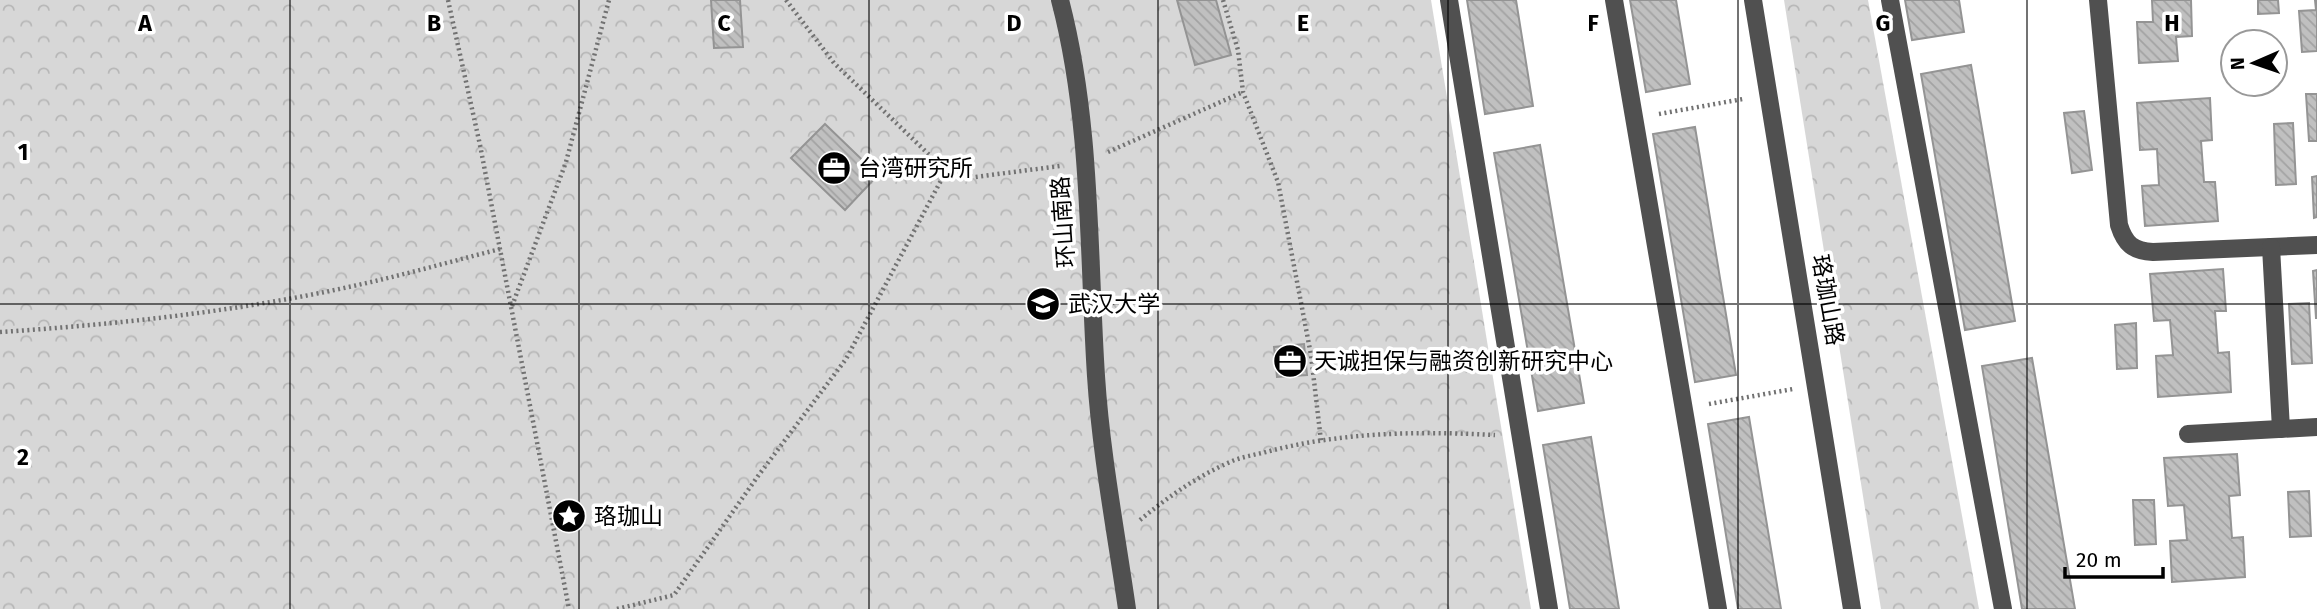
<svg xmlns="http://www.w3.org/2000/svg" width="2317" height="609" font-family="'Fira Sans','Noto Sans SC',sans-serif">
<defs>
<pattern id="forest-crowns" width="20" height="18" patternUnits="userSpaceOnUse" patternTransform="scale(1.75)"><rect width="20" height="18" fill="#d7d7d7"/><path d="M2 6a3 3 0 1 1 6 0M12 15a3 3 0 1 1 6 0" fill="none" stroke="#b7b7b7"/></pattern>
<pattern id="building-back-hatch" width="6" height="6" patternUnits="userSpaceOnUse" patternTransform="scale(1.75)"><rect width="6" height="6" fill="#c0c0c0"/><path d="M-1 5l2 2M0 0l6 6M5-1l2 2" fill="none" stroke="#a3a3a3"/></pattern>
</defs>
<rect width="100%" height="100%" fill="#fff"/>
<g fill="url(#forest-crowns)">
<polygon points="0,0 1431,0 1531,609 0,609"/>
<polygon points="1784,0 1868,0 1979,609 1881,609"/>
</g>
<g fill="url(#building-back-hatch)" stroke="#949494" stroke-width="2">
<polygon points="711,0 740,0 743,47 714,48"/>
<polygon points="1177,0 1216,0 1231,55 1195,65"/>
<polygon points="1467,0 1516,0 1533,106 1485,114"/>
<polygon points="1630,0 1676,0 1690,84 1646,92"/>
<polygon points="1905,0 1959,0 1964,32 1912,40"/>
<polygon points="2152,0 2191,0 2192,36 2176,37 2178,61 2139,63 2137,22 2153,22"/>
<polygon points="2258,0 2278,0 2279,13 2258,14"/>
<polygon points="2315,0 2317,0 2317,51 2302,52 2299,11 2316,10"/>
<polygon points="1971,65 2015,321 1965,330 1921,74"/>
<polygon points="2306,94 2317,94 2317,141 2309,141"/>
<polygon points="2210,98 2212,140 2201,141 2204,182 2215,182 2218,221 2145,226 2142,186 2159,185 2157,149 2140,150 2137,103"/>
<polygon points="2084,111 2092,170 2072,173 2064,113"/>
<polygon points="2293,123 2296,184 2276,185 2274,124"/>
<polygon points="825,124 878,175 845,210 791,158"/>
<polygon points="1695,127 1736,375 1695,382 1653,134"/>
<polygon points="1540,145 1584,403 1538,411 1494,153"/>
<polygon points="2317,176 2317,217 2314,218 2312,177"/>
<polygon points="2223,269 2226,311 2215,311 2218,353 2229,352 2231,392 2158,397 2156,356 2173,355 2170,320 2154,321 2150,274"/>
<polygon points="2317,270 2317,318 2316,318 2313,271"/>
<polygon points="2309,303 2312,363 2292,364 2289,304"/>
<polygon points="2136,323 2137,368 2117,369 2115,325"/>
<polygon points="1304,344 1307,375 1277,377 1274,347"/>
<polygon points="2032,358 2075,609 2022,609 1982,366"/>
<polygon points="1749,417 1781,609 1738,609 1708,424"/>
<polygon points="1591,437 1619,609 1570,609 1543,445"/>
<polygon points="2237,454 2240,495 2229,496 2232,538 2243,537 2245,577 2172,582 2170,541 2187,540 2184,505 2168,506 2164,458"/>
<polygon points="2309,491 2311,536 2290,537 2288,492"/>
<polygon points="2133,500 2154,500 2156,544 2135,545"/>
</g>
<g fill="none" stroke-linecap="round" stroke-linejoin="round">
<g stroke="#727272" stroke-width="4.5" stroke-dasharray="2 3.5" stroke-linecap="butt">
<polyline points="448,0 480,145 569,609"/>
<polyline points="786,0 834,63 946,171"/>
<polyline points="1223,0 1238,50 1243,92 1278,182 1311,355 1321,441"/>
<polyline points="1659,114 1743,99"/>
<polyline points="1108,152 1243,92"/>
<polyline points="512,306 566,162 609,0"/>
<path d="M0 332C124 324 250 310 371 282 414 272 457 260 500 249"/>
<polyline points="1709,404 1793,389"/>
<path d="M1140 520C1168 497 1196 477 1230 462 1241 457 1254 455 1266 452 1340 432 1419 431 1495 435"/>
<polyline points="617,609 674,595 758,476 846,359 946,171 975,177 1060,166"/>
</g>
<g stroke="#505050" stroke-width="18">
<path d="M1060 0C1092 122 1088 251 1096 376 1101 454 1116 532 1127 609"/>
<polyline points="1449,0 1549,609"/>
<polyline points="1614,0 1718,609"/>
<polyline points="1753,0 1852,609"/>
<polyline points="1890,0 2003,609"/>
<path d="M2098 0 2119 225C2125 244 2133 251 2153 252L2317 245"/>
<polyline points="2271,247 2281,429"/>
<polyline points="2188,434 2317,427"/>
</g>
</g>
<path fill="none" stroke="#000" stroke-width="2" stroke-opacity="0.55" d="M290 0V609M579 0V609M869 0V609M1158 0V609M1448 0V609M1738 0V609M2027 0V609M0 304H2317"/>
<defs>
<g id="office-disc" transform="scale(1.75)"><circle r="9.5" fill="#000" stroke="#fff"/><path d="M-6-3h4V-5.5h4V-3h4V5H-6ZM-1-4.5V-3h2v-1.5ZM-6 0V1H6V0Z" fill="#fff"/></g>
<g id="university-disc" transform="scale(1.75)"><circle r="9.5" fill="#000" stroke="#fff"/><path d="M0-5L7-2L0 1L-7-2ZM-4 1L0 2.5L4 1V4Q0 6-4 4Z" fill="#fff"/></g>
<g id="sight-disc" transform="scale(1.75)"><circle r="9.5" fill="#000" stroke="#fff"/><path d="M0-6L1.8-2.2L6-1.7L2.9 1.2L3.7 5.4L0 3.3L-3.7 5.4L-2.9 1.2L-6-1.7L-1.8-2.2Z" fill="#fff"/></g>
</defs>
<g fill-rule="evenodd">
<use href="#office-disc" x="834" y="168"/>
<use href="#university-disc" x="1043" y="304"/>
<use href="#office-disc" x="1290" y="361"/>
<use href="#sight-disc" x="569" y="516"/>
</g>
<g text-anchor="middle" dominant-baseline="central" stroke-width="7" stroke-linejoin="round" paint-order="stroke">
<g font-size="23" fill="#000" stroke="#fff" text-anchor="start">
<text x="858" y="168">台湾研究所</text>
<text x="1068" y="304">武汉大学</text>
<text x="1314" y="361">天诚担保与融资创新研究中心</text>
<text x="594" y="516">珞珈山</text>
</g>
<g font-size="23" fill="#000" stroke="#fff">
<text transform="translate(1063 222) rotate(-94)">环山南路</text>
<text transform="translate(1828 300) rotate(80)">珞珈山路</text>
</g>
</g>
<g font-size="23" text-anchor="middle" font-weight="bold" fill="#000" stroke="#fff" stroke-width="7" stroke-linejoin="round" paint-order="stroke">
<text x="145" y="31">A</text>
<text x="434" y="31">B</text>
<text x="724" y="31">C</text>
<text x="1014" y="31">D</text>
<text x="1303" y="31">E</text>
<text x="1593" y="31">F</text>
<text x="1883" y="31">G</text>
<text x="2172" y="31">H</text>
<text x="23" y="160">1</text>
<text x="23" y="465">2</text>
</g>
<g transform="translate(2254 63) rotate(268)"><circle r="33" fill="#ffffff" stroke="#999999" stroke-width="2"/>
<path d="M0-5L12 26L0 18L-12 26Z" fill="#000000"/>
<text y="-10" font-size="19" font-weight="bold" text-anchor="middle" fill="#000000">N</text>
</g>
<path d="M2065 567v10h98v-10" fill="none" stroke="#000000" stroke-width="3.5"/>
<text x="2076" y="567" font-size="21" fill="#000000" stroke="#ffffff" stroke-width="5" paint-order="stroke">20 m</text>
</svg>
